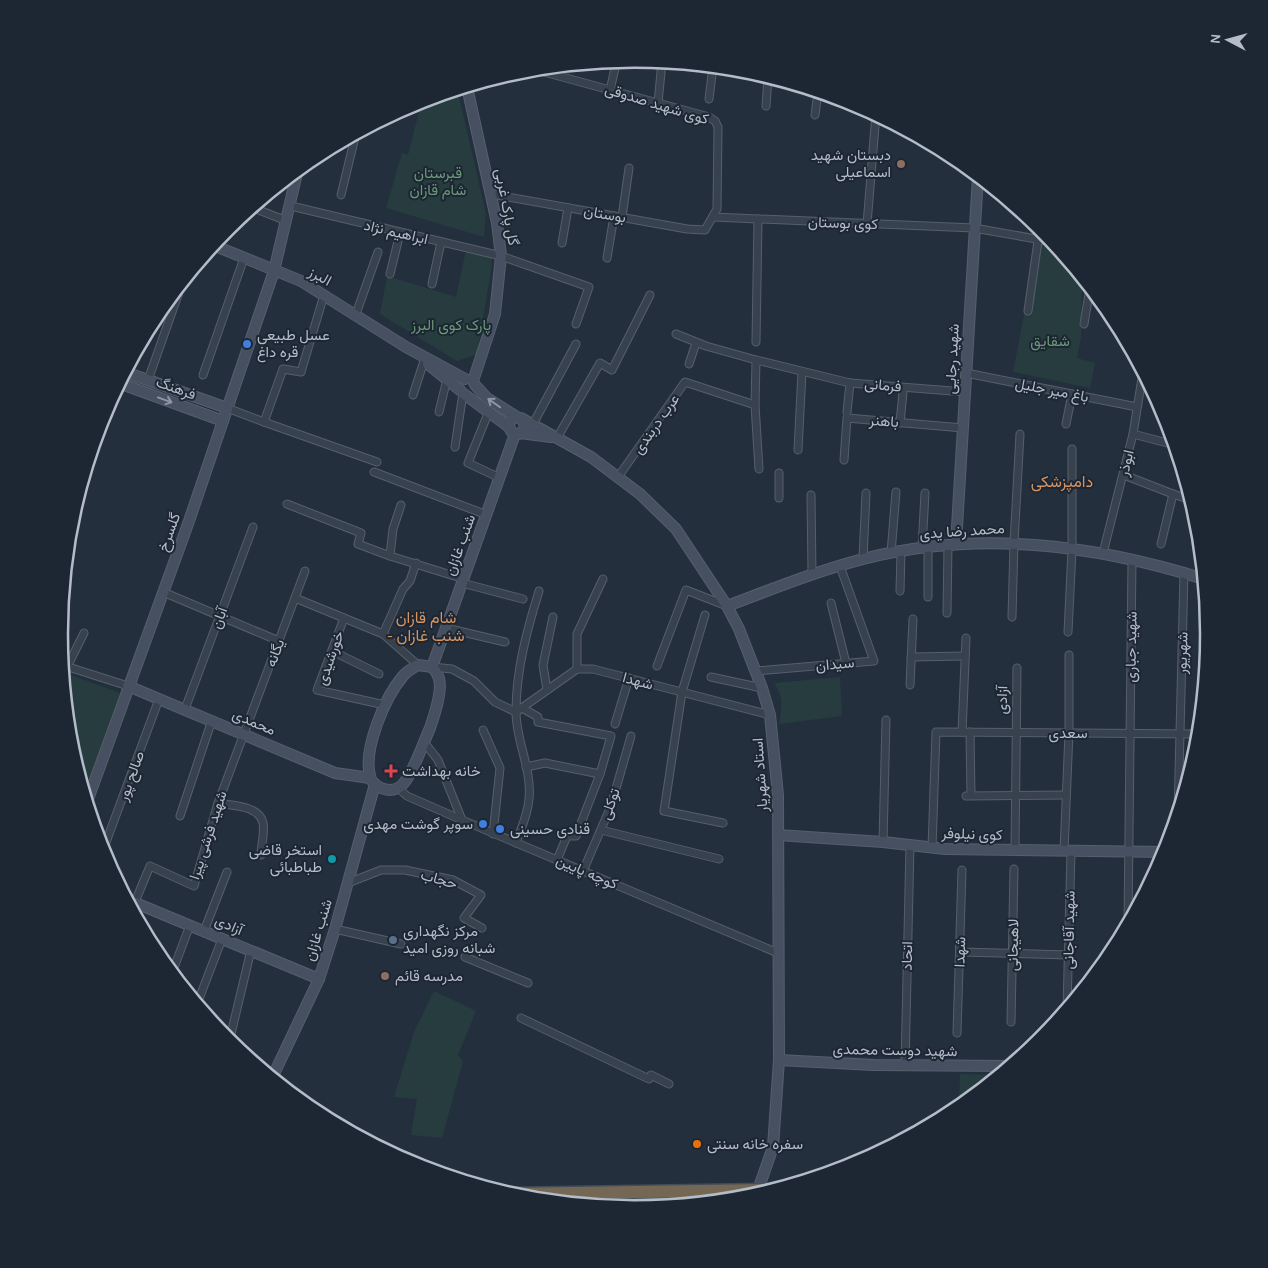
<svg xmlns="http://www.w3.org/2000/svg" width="1268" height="1268" font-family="Karla,Vazirmatn,sans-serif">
<rect width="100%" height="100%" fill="#242f3e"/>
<g fill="#263c3f">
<polygon points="453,91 458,92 486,214 484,237 386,208 402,153 408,155 422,100"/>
<polygon points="1041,227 1082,278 1081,337 1077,358 1095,363 1090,388 1013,372"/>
<polygon points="466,250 491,254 492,265 477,354 457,361 380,314 387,276 456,297"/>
<polygon points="63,672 120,693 84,793 70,746"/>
<path d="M840 677 842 716 779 724C782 708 784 697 774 683Z"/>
<polygon points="434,991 476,1011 458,1055 463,1061 442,1138 411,1135 417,1099 394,1097 414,1032"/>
<polygon points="960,1074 999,1075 959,1108"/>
</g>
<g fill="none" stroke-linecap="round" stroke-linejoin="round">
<g stroke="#565f6c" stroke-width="9">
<g id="street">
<polyline points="610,90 617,60"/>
<polyline points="709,99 713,67"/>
<polyline points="658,103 662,62"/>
<polyline points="766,106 768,77"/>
<polyline points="815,115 818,92"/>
<polyline points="491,194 687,229 705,230 717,209 718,127 715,121 709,117 533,69"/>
<polyline points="341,195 356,133"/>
<polyline points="291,206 501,256 589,287 576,324"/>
<polyline points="251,207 287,221"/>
<polyline points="622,217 629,168"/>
<polyline points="713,217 974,228 1053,242"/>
<polyline points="867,224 876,114"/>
<polyline points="562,243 568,208"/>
<polyline points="607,258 614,216"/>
<polyline points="390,274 400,233"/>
<polyline points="432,284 441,242"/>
<polyline points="1028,311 1040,227"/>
<polyline points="356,314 378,252"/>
<polyline points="1084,324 1090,288"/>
<polyline points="676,334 706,346 756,360 850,383 965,392"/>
<polyline points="756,342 758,219"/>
<polyline points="756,360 755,405 759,469"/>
<polyline points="689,364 696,343"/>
<polyline points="966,373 1137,407"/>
<polyline points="203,375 244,258"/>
<polyline points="148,380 183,281"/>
<polyline points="413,395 424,361"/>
<polyline points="227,408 264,422 283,369 301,372 324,295"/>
<polyline points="489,411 468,463 500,478"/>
<polyline points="439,412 447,379"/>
<polyline points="847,412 850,383"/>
<polyline points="264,422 377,462"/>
<polyline points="900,423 903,392"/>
<polyline points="533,424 576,344"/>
<polyline points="1066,424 1072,394"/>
<polyline points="1133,434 1175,445"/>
<polyline points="557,438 600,363 612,370 650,295"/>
<polyline points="455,447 463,393"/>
<polyline points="798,450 802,372"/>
<polyline points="844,460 847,418 963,428"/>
<polyline points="374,472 487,515"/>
<polyline points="1124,475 1173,494 1191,500"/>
<polyline points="618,477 685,382 755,405"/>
<polyline points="811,495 812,574"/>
<polyline points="779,498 779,473"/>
<polyline points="287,504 361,533 358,544 390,556 464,579"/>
<polyline points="1161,544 1173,494"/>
<polyline points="922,548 925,493"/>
<polyline points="891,553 896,492"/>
<polyline points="1103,553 1133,434 1143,372"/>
<polyline points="390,556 393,529 401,505"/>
<polyline points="863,559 866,493"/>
<polyline points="462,583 523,599"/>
<polyline points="900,591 901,551"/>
<polyline points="163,592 279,641"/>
<polyline points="928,597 928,548"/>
<polyline points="295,598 383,634 418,665"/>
<polyline points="831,603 846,663"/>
<polyline points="947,613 948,545"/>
<polyline points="705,615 682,692 664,811 723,823"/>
<polyline points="1012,617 1014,543 1020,434"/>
<polyline points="344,618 317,690 385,705"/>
<polyline points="446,628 505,642"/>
<polyline points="1068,632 1072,550 1072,449"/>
<polyline points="383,634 403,589 410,581 416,563"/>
<polyline points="332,651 379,674"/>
<polyline points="911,657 965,656"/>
<polyline points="62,665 128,686"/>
<polyline points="657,666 686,590 727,606"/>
<polyline points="67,667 84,633"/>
<polyline points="432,667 452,669 474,681 495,702 516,712"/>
<polyline points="577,669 577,634 603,579"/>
<polyline points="756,671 874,661 840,566"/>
<polyline points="711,677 762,688"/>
<polyline points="910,685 913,619"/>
<polyline points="547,690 543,665 553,617"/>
<polyline points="522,708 538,717 538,722 611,736 600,774 576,836 567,836 557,860"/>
<polyline points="185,709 253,527"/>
<polyline points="516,712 577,669 593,669 770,715"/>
<polyline points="615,724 629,678"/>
<polyline points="483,730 500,768 493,834"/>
<polyline points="962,732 966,638"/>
<polyline points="970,732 971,795"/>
<polyline points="424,742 438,760 462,820"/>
<polyline points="526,767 545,763 600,774"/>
<polyline points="398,788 407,796 462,820 778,953"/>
<polyline points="966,796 1066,795"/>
<path d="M218 803C232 806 259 805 263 823 265 832 261 846 261 855"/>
<polyline points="1178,813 1184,573"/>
<polyline points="180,816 212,720"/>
<polyline points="601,830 719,859"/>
<polyline points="883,842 886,720"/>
<path d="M516 843C521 829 528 814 529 799 532 769 516 741 516 712 516 670 527 630 539 591"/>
<polyline points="932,848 936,732 1199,734"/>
<polyline points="1015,850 1017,668"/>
<polyline points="1064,851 1069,733 1069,655"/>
<polyline points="102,853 159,699"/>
<polyline points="583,871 611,806 631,736"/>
<polyline points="348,883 381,870 405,870 453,880 481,895 464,918 482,928"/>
<polyline points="132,909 150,866 194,886 218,803 305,571"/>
<polyline points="1128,924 1132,560"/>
<polyline points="335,929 401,944"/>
<polyline points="204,931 227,872"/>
<polyline points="960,952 1068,955"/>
<polyline points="465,957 528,983"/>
<polyline points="172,973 190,925"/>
<polyline points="197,1004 222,939"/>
<polyline points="1067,1009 1071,851"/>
<polyline points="521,1018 649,1079 651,1075 669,1084"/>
<polyline points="1011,1022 1014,869"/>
<polyline points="957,1033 962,870"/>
<polyline points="230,1043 231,1034 251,950"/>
<polyline points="905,1066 910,845"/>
</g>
</g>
<g stroke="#565f6c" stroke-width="12">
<g id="secondary">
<polyline points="467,87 497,223 501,256 495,314 473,381"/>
<polyline points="213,245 301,281 406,347 465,379"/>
<polyline points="428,364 460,390"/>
<polyline points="125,372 227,408"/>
<polyline points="119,383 223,421"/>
<polyline points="475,385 487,398 517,417"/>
<polyline points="464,394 509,427"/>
<path d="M521 418C525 423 527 429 521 433 509 440 502 414 521 418L591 457 640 494 676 529 727 606 739 629 762 688 770 715 778 795 779 1060 773 1147 758 1190"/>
<polyline points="520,433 551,437"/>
<polyline points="956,544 978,176"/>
<path d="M727 606C772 589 817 571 863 559 978 530 1092 544 1204 579"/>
<path d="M418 665 432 667C434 669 437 673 438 676 444 688 434 716 430 728 423 744 417 762 408 777 406 781 401 787 398 788 388 793 372 787 370 776 363 749 385 697 403 676 407 671 413 668 418 665Z"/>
<polyline points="432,667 515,434"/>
<polyline points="128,686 335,773 370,778"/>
<polyline points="87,802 188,524 274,271 298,169"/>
<polyline points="778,835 883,842 945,849 1166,852"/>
<polyline points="126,899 319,979"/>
<polyline points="779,1060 874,1065 1010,1066"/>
<polyline points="272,1078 319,979 335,929 375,784"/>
</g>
</g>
<g stroke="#434c59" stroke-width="15">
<g id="highway">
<polyline points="509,1194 772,1190"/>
<polyline points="615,1207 660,1207"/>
</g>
</g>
<use href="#street" stroke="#38414e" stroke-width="7"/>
<use href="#secondary" stroke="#465061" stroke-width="10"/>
<use href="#highway" stroke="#746855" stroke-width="12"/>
</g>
<defs><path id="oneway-shaft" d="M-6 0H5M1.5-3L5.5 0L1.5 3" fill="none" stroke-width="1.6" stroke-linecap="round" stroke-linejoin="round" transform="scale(1.25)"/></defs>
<g stroke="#8e96a5">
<use href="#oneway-shaft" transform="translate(165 400) rotate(20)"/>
<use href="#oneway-shaft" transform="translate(494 403) rotate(-145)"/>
</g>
<g fill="#8d6e63" stroke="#1d2633" stroke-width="2">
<circle cx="901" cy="164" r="5"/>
<circle cx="385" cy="976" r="5"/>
</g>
<g fill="#3f7fe0" stroke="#1d2633" stroke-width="2">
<circle cx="247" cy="344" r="5"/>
<circle cx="483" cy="824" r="5"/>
<circle cx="500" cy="829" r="5"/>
</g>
<path fill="#e0444e" stroke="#1d2633" stroke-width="2" d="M388.5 763.5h5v5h5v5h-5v5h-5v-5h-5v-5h5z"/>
<circle fill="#0f9aa8" stroke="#1d2633" stroke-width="2" cx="332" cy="859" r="5"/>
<circle fill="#5c6f8a" stroke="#1d2633" stroke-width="2" cx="393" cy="940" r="5"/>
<circle fill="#e8710a" stroke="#1d2633" stroke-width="2" cx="697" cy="1144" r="5"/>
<g text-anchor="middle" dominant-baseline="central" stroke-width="4" stroke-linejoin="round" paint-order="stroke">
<g font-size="15" fill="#b4bcc9" stroke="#1d2633">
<text transform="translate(657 104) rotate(17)">کوی شهید صدوقی</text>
<text transform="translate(507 207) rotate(80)">گل پارک غربی</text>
<text transform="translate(605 214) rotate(10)">بوستان</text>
<text transform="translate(843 223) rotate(2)">کوی بوستان</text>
<text transform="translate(396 232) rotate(13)">ابراهیم نژاد</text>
<text transform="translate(320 276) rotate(29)">البرز</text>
<text transform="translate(952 359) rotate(-87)">شهید رجایی</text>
<text transform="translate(883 385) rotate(5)">فرمانی</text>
<text transform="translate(176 388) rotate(20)">فرهنگ</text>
<text transform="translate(1052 390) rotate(11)">باغ میر جلیل</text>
<text transform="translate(884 421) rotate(4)">باهنر</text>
<text transform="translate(656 424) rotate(-55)">عرب دربندی</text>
<text transform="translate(1126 463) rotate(-77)">ابوذر</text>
<text transform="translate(962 531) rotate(-4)">محمد رضا یدی</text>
<text transform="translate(169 532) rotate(-70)">گلسرخ</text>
<text transform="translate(460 545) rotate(-70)">شنب غازان</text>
<text transform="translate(219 618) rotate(-70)">آبان</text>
<text transform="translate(1131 647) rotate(-89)">شهید جباری</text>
<text transform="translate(275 653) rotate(-70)">یگانه</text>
<text transform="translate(1182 653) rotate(-88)">شهریور</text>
<text transform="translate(330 658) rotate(-71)">خورشیدی</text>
<text transform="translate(835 664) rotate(-5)">سیدان</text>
<text transform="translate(638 681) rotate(15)">شهدا</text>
<text transform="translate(1002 700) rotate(-89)">آزادی</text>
<text transform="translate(254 722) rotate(23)">محمدی</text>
<text x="1068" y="733">سعدی</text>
<text transform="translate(760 775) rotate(-94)">استاد شهریار</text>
<text transform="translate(131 776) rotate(-70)">صالح پور</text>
<text transform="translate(610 804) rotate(-71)">توکلی</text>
<text transform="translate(972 834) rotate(2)">کوی نیلوفر</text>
<text transform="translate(208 835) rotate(-72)">شهید فرشی پیرا</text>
<text transform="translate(587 872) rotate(23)">کوچه پایین</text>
<text transform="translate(439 879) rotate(16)">حجاب</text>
<text transform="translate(229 925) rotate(23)">آزادی</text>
<text transform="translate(318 930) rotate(-73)">شنب غازان</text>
<text transform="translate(1069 930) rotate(-89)">شهید آقاجانی</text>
<text transform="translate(1013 945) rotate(-89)">لاهیجانی</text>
<text transform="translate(960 952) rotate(-88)">شهدا</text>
<text transform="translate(907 956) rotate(-89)">اتحاد</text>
<text transform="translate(895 1050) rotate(1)">شهید دوست محمدی</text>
</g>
<g font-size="15" fill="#b4bcc9" stroke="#1d2633" text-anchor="start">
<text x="891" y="155" text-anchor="end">دبستان شهید<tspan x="891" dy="17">اسماعیلی</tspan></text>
<text x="257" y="335">عسل طبیعی<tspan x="257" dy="17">قره داغ</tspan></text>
<text x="402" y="771">خانه بهداشت</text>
<text x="473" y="824" text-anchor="end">سوپر گوشت مهدی</text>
<text x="510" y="829">قنادی حسینی</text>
<text x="322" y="850" text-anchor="end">استخر قاضی<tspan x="322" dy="17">طباطبائی</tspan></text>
<text x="403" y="931">مرکز نگهداری<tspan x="403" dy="17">شبانه روزی امید</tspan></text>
<text x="395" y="976">مدرسه قائم</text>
<text x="707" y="1144">سفره خانه سنتی</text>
</g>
<g font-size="15" fill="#6b9a76" stroke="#1d2633">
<text x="438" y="173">قبرستان<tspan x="438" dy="17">شام قازان</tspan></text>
<text x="451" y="325">پارک کوی البرز</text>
<text x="1050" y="341">شقایق</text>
</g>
<g font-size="16" fill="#d59563" stroke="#1d2633">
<text x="1062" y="481">دامپزشکی</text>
<text x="426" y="617">شام قازان<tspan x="426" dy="18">- شنب غازان</tspan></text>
</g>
</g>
<path d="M0 0H1268V1268H0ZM68 634a566 566 0 1 1 1132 0a566 566 0 1 1-1132 0Z" fill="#1d2633" fill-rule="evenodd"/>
<path fill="none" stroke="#b4bcc9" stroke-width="2.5" d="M68 634a566 566 0 1 1 1132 0a566 566 0 1 1-1132 0Z"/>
<g transform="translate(1228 40) rotate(276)" stroke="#1d2633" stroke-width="4" paint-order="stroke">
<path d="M0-4L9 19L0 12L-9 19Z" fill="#b4bcc9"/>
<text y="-8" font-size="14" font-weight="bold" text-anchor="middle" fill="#b4bcc9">N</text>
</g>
</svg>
